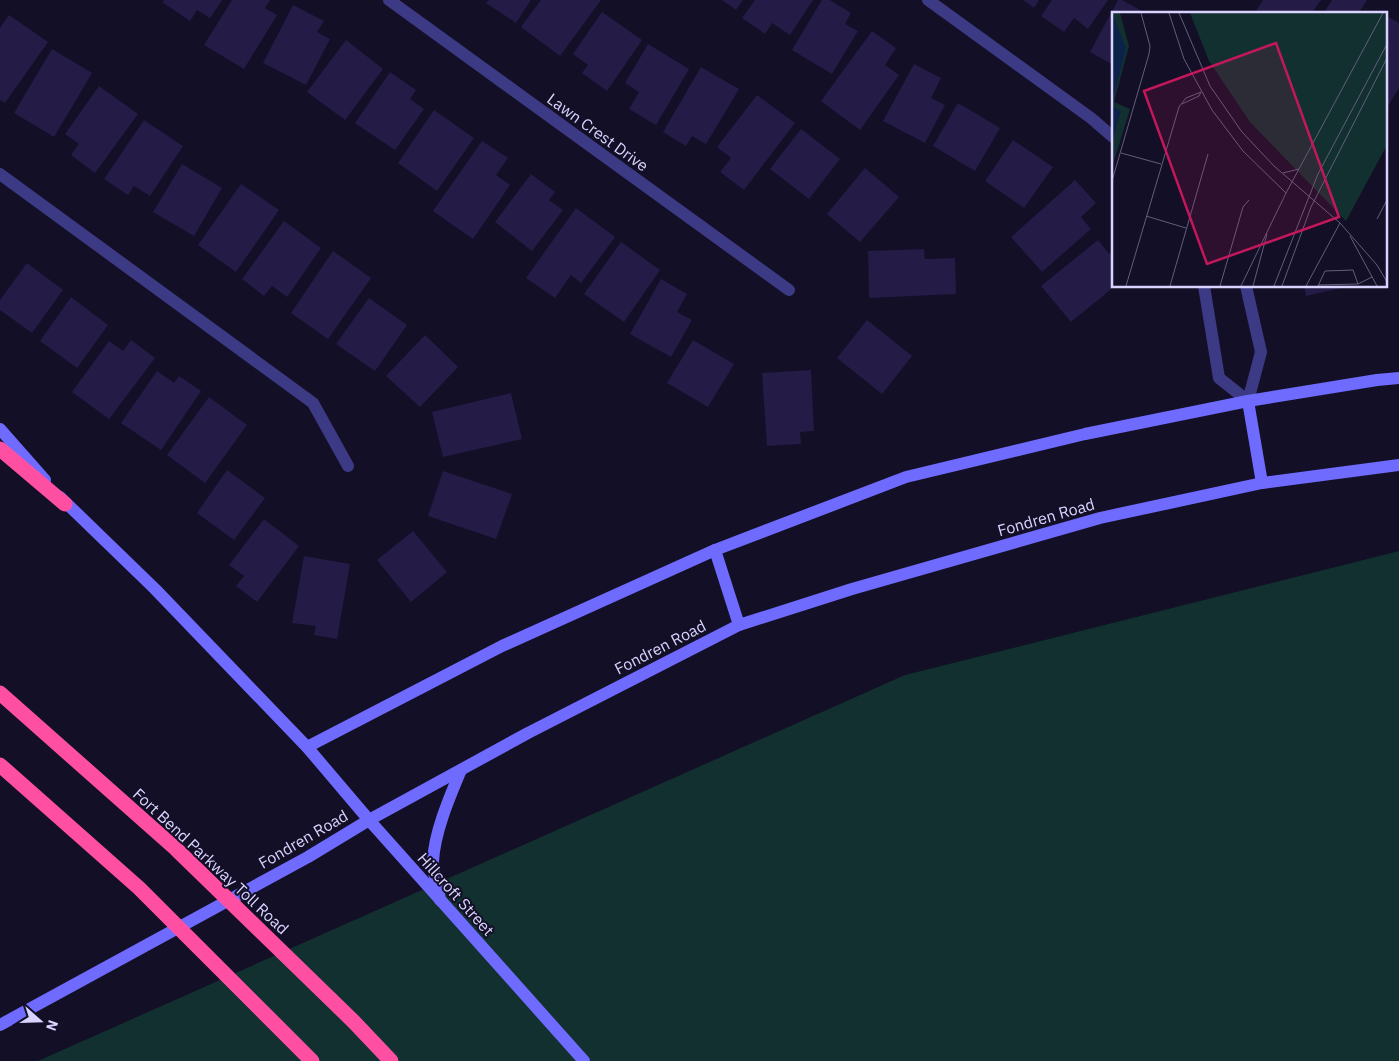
<svg xmlns="http://www.w3.org/2000/svg" width="1399" height="1061" font-family="'IBM Plex Sans',sans-serif">
<rect width="100%" height="100%" fill="#130f26"/>
<polygon fill="#12302f" points="1399,551 1399,1061 38,1061 905,675"/>
<g fill="#241b47">
<polygon points="164,0 222,0 210,18 197,10 190,21 162,2"/>
<polygon points="232,0 270,0 265,8 277,15 244,69 204,45"/>
<polygon points="489,0 531,0 516,23 486,3"/>
<polygon points="541,0 601,0 560,56 521,27"/>
<polygon points="722,0 743,0 736,10"/>
<polygon points="755,0 813,0 790,35 772,23 765,34 742,18"/>
<polygon points="822,0 830,0 851,13 845,24 858,31 832,74 792,50"/>
<polygon points="1023,0 1039,0 1034,8"/>
<polygon points="1052,0 1108,0 1088,29 1074,18 1064,32 1041,16"/>
<polygon points="1118,0 1122,0 1147,14 1113,14 1113,65 1090,52"/>
<polygon points="1263,0 1321,0 1311,14 1254,14"/>
<polygon points="1332,0 1367,0 1358,14 1323,14"/>
<polygon points="293,5 324,21 317,32 330,39 306,85 263,63"/>
<polygon points="602,12 642,40 607,91 582,73 588,65 573,54"/>
<polygon points="9,15 48,42 5,103 0,100 0,28"/>
<polygon points="1387,16 1399,23 1399,88 1385,111 1385,19"/>
<polygon points="872,31 896,48 885,65 899,75 860,130 821,101"/>
<polygon points="346,40 383,69 345,120 307,92"/>
<polygon points="648,44 689,69 656,125 629,109 639,92 625,83"/>
<polygon points="52,49 92,73 54,137 14,113"/>
<polygon points="914,64 941,78 931,98 945,105 925,143 883,121"/>
<polygon points="701,67 739,89 706,144 692,136 686,146 663,132"/>
<polygon points="390,72 416,90 410,99 424,109 395,150 355,123"/>
<polygon points="99,86 138,114 95,173 71,155 79,144 65,134"/>
<polygon points="757,95 795,123 744,190 720,172 731,158 717,147"/>
<polygon points="958,103 1000,128 975,171 933,146"/>
<polygon points="434,110 474,138 437,191 398,163"/>
<polygon points="144,120 183,146 150,196 134,186 128,195 104,179"/>
<polygon points="801,129 840,159 809,199 770,169"/>
<polygon points="1013,140 1053,167 1024,208 985,181"/>
<polygon points="482,141 508,158 496,175 510,185 473,239 433,211"/>
<polygon points="182,164 222,188 194,236 153,212"/>
<polygon points="865,168 899,197 860,242 827,214"/>
<polygon points="531,174 555,192 549,200 563,210 532,251 495,222"/>
<polygon points="1075,180 1096,203 1081,217 1091,229 1042,272 1011,237"/>
<polygon points="241,184 279,210 236,272 198,245"/>
<polygon points="576,208 615,237 581,283 571,275 555,298 526,278"/>
<polygon points="284,221 321,248 287,297 272,286 264,296 242,279"/>
<polygon points="1098,240 1109,254 1113,252 1113,286 1115,286 1071,322 1041,286"/>
<polygon points="621,242 660,270 624,322 584,294"/>
<polygon points="924,249 925,259 955,258 956,294 869,298 868,251"/>
<polygon points="333,251 371,278 328,339 291,313"/>
<polygon points="27,263 63,290 32,333 0,310 0,300"/>
<polygon points="661,279 687,294 677,312 692,320 671,357 630,334"/>
<polygon points="1304,286 1345,286 1345,287 1306,296"/>
<polygon points="71,297 108,325 77,368 40,341"/>
<polygon points="369,298 407,325 375,371 336,344"/>
<polygon points="867,320 912,356 882,394 837,358"/>
<polygon points="425,335 458,367 420,407 386,376"/>
<polygon points="131,340 155,358 109,419 72,392 109,341 123,351"/>
<polygon points="693,340 734,364 708,407 667,383"/>
<polygon points="811,370 814,431 800,432 801,444 767,446 762,373"/>
<polygon points="157,371 174,383 179,376 201,391 161,450 121,423"/>
<polygon points="511,393 522,439 443,457 432,412"/>
<polygon points="209,397 247,425 205,483 167,455"/>
<polygon points="227,470 265,498 234,540 197,513"/>
<polygon points="443,471 512,494 496,539 428,516"/>
<polygon points="264,519 299,546 257,602 236,586 244,576 229,565"/>
<polygon points="413,531 447,572 411,602 377,560"/>
<polygon points="304,556 350,564 337,639 314,635 316,626 292,623"/>
</g>
<g fill="none" stroke-linecap="round" stroke-linejoin="round">
<g stroke="#3d3a85" stroke-width="12">
<polyline points="389,0 789,290"/>
<polyline points="928,0 1091,118 1113,137"/>
<polyline points="0,174 313,403 348,466"/>
<polyline points="1204,286 1219,378 1248,401 1261,352 1246,286"/>
</g>
<g stroke="#6f6bff" stroke-width="12">
<polyline points="1248,401 1262,483"/>
<polyline points="0,429 45,480"/>
<polyline points="60,497 155,589 307,747 369,820 584,1061"/>
<polyline points="715,550 739,625"/>
<polyline points="307,747 502,646 715,550 906,477 1085,434 1248,401 1377,380 1399,378"/>
<path d="M440 900C438 888 433 874 433 862 434 833 450 796 461 770"/>
<polyline points="0,1025 308,857 369,820 528,733 739,625 852,589 1100,518 1262,483 1399,465"/>
</g>
<g stroke="#ff4fa3" stroke-width="15">
<polyline points="0,449 65,504"/>
<polyline points="0,693 176,849 354,1022 391,1061"/>
<polyline points="0,765 139,888 312,1061"/>
</g>
</g>
<g text-anchor="middle" dominant-baseline="central" stroke-width="4" stroke-linejoin="round" paint-order="stroke">
<g font-size="16" fill="#d9d4ff" stroke="#130f26">
<text transform="translate(598 132) rotate(36)">Lawn Crest Drive</text>
<text transform="translate(1046 517) rotate(-16)">Fondren Road</text>
<text transform="translate(660 647) rotate(-27)">Fondren Road</text>
<text transform="translate(303 839) rotate(-30)">Fondren Road</text>
<text transform="translate(211 861) rotate(43)">Fort Bend Parkway Toll Road</text>
<text transform="translate(456 894) rotate(48)">Hillcroft Street</text>
</g>
</g>
<g transform="translate(1112 12)">
<rect width="275" height="275" fill="#130f26"/>
<path d="M0 1H8L17 34 2 90 18 97 0 156ZM78 1H275V133L234 209 138 110 97 49Z" fill="#12302f"/>
<path d="M0 1 14 36 0 91ZM0 94 9 99 0 130Z" fill="#0c2248"/>
<path fill="none" stroke="#625e7d" stroke-width="1" d="M57 1 72 47 100 98 131 139 174 181M67 1 98 74 130 120 162 154 228 211M70 92 87 84 89 80M9 141 49 152M171 161 187 157M0 169 37 42 38 34 29 1M34 204 74 216M265 207 275 188M238 224 265 274M206 273 246 272M14 274 67 95 74 86 89 80M58 274 96 142M108 274 131 195 137 188M129 274 174 181 271 1M141 274 155 222M162 274 206 162 275 32M170 274 199 195 275 46M194 274 228 211 265 253 275 270M206 274 213 259 241 258 246 272 260 265"/>
<path fill="#c2185b" fill-opacity="0.15" stroke="#c2185b" stroke-width="2.5" d="M164 31 227 205 95 252 32 79Z"/>
<rect width="275" height="275" fill="none" stroke="#d9d4ff" stroke-width="2.5"/>
</g>
<g transform="translate(40 1021) rotate(110)" stroke="#130f26" stroke-width="4" paint-order="stroke">
<path d="M0-4L9 19L0 12L-9 19Z" fill="#d9d4ff"/>
<text y="-8" font-size="14" font-weight="bold" text-anchor="middle" fill="#d9d4ff">N</text>
</g>
</svg>
